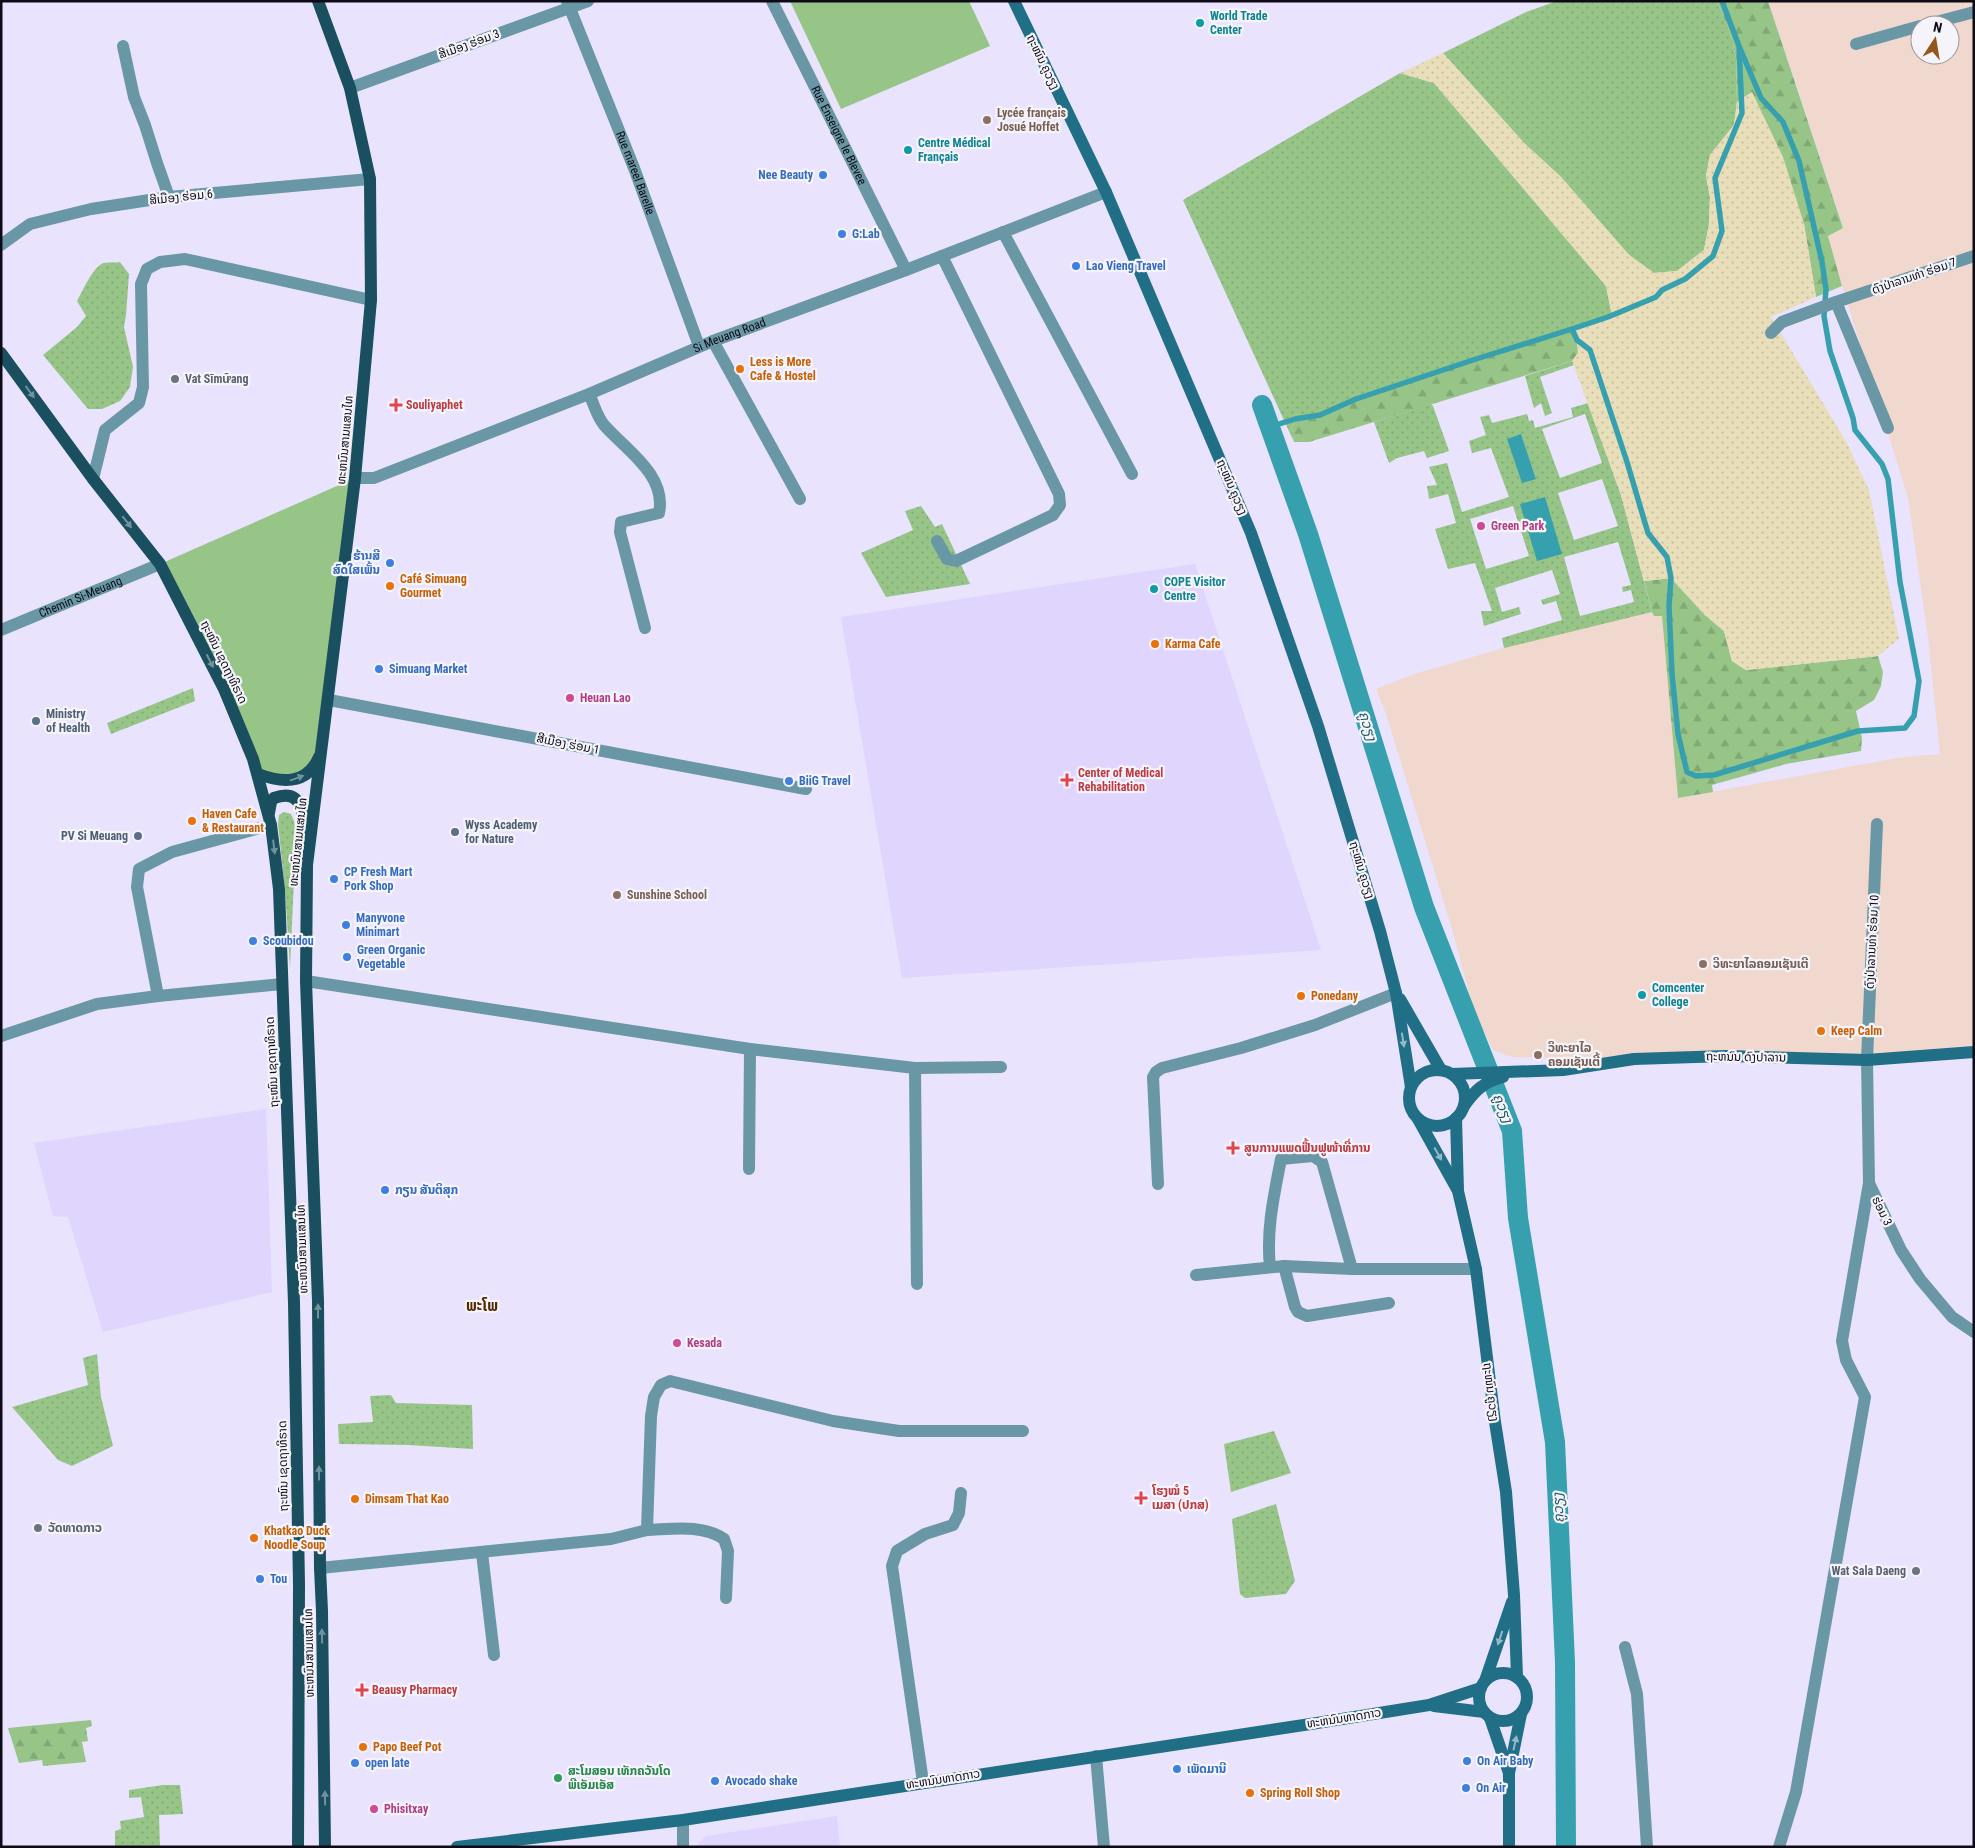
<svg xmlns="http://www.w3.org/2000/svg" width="1975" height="1848" font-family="'Roboto Condensed','Noto Sans Lao',sans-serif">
<defs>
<pattern id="grass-dots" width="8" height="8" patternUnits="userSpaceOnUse" patternTransform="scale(1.25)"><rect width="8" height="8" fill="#97c588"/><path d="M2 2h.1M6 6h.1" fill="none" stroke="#81a875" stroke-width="1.8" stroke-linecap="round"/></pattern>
<pattern id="forest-firs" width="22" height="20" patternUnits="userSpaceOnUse" patternTransform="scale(1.25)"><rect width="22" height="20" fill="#97c588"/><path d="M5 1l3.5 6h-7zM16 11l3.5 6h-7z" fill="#81a875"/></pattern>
<pattern id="sand-dots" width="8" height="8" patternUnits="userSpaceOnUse" patternTransform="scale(1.25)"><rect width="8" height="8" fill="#e8deb9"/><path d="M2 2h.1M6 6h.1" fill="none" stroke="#c6bd9e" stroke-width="1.8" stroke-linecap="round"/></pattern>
</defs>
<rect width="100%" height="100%" fill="#e9e3fe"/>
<path fill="#f1d8cf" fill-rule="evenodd" d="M1768 1H1974V1053L1634 1059 1512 1057 1493 1050 1474 1012 1452 929 1386 714 1376 689 1414 674 1531 640 1652 612 1654 616 1662 615 1678 798 1897 758 1940 754 1928 638 1908 498 1840 279 1828 236 1843 227ZM1920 25H1950V55H1920Z"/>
<g fill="#dfd5fd">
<polygon points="1195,564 1321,950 902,978 841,617"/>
<polygon points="266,1109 272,1292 103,1332 68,1217 53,1216 34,1143"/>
<polygon points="837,1816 840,1847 695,1847 706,1836"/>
</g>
<g fill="url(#grass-dots)" fill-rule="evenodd">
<polygon points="1557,1 1717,1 1731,36 1736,58 1737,102 1734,125 1710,155 1706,176 1710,197 1709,224 1704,250 1677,271 1654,273 1629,255 1560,176 1525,144 1443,53 1526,12"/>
<polygon points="1400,73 1434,83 1606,286 1612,316 1524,343 1356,399 1320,415 1295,419 1292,427 1294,442 1183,200"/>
<path d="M120 262 129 274 126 315 124 327 133 367 130 387 120 401 102 409H88L43 355 77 327 86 316 77 301C83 291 93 266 104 263 109 262 115 263 120 262Z"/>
<polygon points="1572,361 1574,365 1540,377 1552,413 1545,416 1541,403 1534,408 1525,376"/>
<path d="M1588 403 1621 495 1652 612 1504 648 1502 638 1562 620 1556 601 1543 605 1541 600 1560 594 1552 570 1495 588 1502 612 1519 607 1521 614 1484 626 1481 611H1492L1475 563 1448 569 1435 529 1456 523 1448 494 1429 499 1427 486 1437 485 1429 467 1447 463 1462 512 1509 497 1491 448 1472 453 1469 441 1486 435 1480 417 1489 415 1492 423 1527 414 1529 421 1533 420 1535 428 1573 417 1571 408ZM1585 414 1602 463 1560 478 1542 429ZM1521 435 1536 479 1508 439ZM1602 479 1618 526 1574 540 1558 493ZM1513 506 1529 556 1486 569 1470 519ZM1618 542 1631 585 1622 587 1623 592 1631 590 1634 602 1580 616 1564 557Z"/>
<polygon points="1431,404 1433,406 1449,451 1427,458 1424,451 1397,458 1389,463 1374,422"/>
<polygon points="921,506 935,527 942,524 970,584 886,597 861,553 913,530 905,511"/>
<polygon points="193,688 195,701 111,734 107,723"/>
<polygon points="284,812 291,814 294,821 296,835 290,968 285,889 278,824 279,815"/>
<polygon points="97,1354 101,1397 113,1446 72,1466 58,1460 12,1407 88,1385 83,1358"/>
<polygon points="391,1395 396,1403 472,1405 473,1449 408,1445 339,1444 338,1424 373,1422 370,1396"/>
<polygon points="1274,1431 1291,1473 1231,1492 1224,1444"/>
<polygon points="1276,1504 1295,1581 1286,1594 1245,1598 1240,1594 1232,1519"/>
<polygon points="163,1785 180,1785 183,1814 159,1815 160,1847 115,1847 115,1831 121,1829 120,1821 144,1817 141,1797 129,1798 129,1790"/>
</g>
<g fill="url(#forest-firs)">
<polygon points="1717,1 1768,1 1843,228 1828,236 1842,286 1816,297 1804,224 1752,92 1737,102 1736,58 1731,36"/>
<polygon points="1572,329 1577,340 1578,353 1572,361 1309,442 1294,442 1292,427 1295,419 1320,415 1356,399 1529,341"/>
<polygon points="1671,578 1705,615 1724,631 1732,661 1746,670 1878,656 1883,672 1881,686 1874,700 1856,711 1862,738 1861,751 1786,764 1712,785 1713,792 1678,798 1662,616 1654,616 1652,612 1644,581"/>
<polygon points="91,1720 92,1726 86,1728 88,1741 82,1742 86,1762 43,1766 42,1760 19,1763 8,1728"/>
</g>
<polygon fill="url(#sand-dots)" points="1443,53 1525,144 1560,176 1629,255 1654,273 1677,271 1704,250 1709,224 1710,197 1706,176 1710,155 1734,125 1737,102 1752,92 1783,157 1804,224 1816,297 1771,317 1847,443 1869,490 1899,639 1878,656 1746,670 1732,661 1724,631 1705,615 1671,578 1644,581 1621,495 1572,361 1578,353 1577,340 1572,329 1612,316 1606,286 1434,83 1400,73"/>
<g fill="#97c588">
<polygon points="790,1 969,1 990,46 841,109"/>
<polygon points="355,478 318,759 290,780 257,769 160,564"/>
</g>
<g fill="#37a0af">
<polygon points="1521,434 1536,479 1522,483 1507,439"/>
<polygon points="1545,497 1562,554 1537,561 1520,504"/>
</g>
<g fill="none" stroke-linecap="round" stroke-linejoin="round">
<g stroke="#37a0af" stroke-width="5.5">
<polyline points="1722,1 1739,46 1742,113 1715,178 1722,231 1713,256 1685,279 1662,290 1656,297 1608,317 1572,329 1577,340 1590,350 1627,462 1648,533 1667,557 1671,578 1669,606 1672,674 1678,734 1687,772 1696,776 1714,775 1858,731 1905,728 1914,716 1919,681 1900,582 1888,479 1882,464 1855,430 1853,418 1830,351 1824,316 1826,289 1822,262 1799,161 1783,122 1761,98 1739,46"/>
<polyline points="1270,427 1295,419 1320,415 1356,399 1473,360 1572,329"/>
</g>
<polyline stroke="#37a0af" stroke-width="20" points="1262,405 1308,534 1424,907 1512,1131 1518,1218 1555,1442 1565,1662 1566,1847"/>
<g stroke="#6a97a6" stroke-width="12">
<path id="s1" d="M567 1 634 168 699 346"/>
<path id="s2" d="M772 1 906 270"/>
<polyline points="1925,25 1974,12"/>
<polyline points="1856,44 1920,26"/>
<polyline points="123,46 134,97 145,125 157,163 169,197"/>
<polyline points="350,88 588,1"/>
<polyline points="1003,232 1132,474"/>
<polyline points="1,245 30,224 91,209 169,197 370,179"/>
<polyline points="1771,333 1782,322 1836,302"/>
<polyline points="713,341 800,499"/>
<path d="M589 394C594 404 597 417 604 425 626 450 667 475 659 513L621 522 620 532 645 628"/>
<polyline points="1888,428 1836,302 1974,256"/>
<path id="s3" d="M355 478H374L589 394 713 341 906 270 1106 192"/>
<polyline points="93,479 105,430 139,403 143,387 141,284 147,269 160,262 185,259 371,300"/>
<polyline points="937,541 947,559 956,561 1053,515 1060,505 1059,494 942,256"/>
<path id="s4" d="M1 630 160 564"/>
<polyline points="329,700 806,789"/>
<polyline points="1877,824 1867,1060 1869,1183 1901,1250 1920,1279 1952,1317 1974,1332"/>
<polyline points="306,981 750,1049 915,1068 1001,1067"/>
<polyline points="158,996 137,887 139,869 172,852 271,825"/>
<polyline points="1,1036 97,1004 158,996 282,984"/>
<polyline points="915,1068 917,1284"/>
<polyline points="749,1169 750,1049"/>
<polyline points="1158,1184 1153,1077 1156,1072 1162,1068 1241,1048 1315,1025 1396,993"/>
<polyline points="1284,1266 1295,1307 1298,1312 1307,1316 1389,1303"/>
<path d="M1270 1267C1266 1230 1274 1195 1281 1159L1313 1156 1322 1162 1352 1269"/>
<polyline points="1196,1275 1284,1266 1352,1269 1476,1269"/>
<path d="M647 1530C673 1529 702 1524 724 1539L728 1551 726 1598"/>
<polyline points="482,1553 494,1655"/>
<polyline points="320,1568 611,1539 647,1530 651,1416 654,1397 661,1385 670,1381 833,1421 899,1431 1023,1431"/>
<polyline points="1625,1647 1637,1694 1647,1847"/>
<polyline points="1096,1756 1104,1847"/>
<polyline points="923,1782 892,1566 897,1551 925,1534 953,1525 959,1513 961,1493"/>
<polyline points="683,1820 683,1847"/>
<polyline points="1779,1847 1796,1792 1865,1397 1846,1360 1842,1341 1869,1183"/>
</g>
<g stroke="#206f86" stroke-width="12">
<polyline points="1014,1 1106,192 1251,533 1318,726 1380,931 1396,993 1411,1087"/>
<polyline points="1400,999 1441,1070"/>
<circle cx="1437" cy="1098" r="28"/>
<polyline points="1452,1074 1563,1070 1634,1059 1726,1056 1867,1060 1974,1052"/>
<path d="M1464 1106C1475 1090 1484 1082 1503 1077"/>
<polyline points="1456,1118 1458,1191 1476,1269 1495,1422 1506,1492 1514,1595 1517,1677"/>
<polyline points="1418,1119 1457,1189"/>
<circle cx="1503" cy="1697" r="24"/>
<polyline points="1485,1681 1512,1602"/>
<polyline points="1434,1706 1484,1712"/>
<polyline points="1490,1718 1509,1773"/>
<polyline points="457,1847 683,1820 1317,1723 1429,1705 1481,1688"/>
<polyline points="1509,1847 1509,1773 1521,1714"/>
</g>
<g stroke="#194f5f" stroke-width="12">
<polyline points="318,1 350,88 370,179 371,300 355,478 307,865 306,981 318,1301 320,1568 322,1611 325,1847"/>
<polyline points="1,353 93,479 160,564 224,689 253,759 271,825 279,889 294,1303 299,1584 298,1847"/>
<path d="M258 774C282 783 307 785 319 757"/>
<path d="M269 813 271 802 274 798C304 787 304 817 305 838"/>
</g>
</g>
<defs><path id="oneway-solid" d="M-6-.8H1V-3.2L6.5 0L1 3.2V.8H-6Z" transform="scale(1.25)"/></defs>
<g fill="#71919d">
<use href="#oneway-solid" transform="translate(30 392) rotate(54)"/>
<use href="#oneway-solid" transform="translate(127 522) rotate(52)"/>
<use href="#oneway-solid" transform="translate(210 661) rotate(63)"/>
<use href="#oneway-solid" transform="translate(297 778) rotate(-20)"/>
<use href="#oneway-solid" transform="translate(274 847) rotate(83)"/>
<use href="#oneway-solid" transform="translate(318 1311) rotate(-90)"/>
<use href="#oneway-solid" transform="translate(319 1473) rotate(-90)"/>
<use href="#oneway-solid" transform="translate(322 1636) rotate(-91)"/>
<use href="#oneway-solid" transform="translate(325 1798) rotate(-91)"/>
</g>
<g fill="#95b8c6">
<use href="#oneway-solid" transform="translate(1403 1040) rotate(81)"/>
<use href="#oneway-solid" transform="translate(1438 1154) rotate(61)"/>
<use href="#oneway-solid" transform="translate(1500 1638) rotate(108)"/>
<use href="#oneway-solid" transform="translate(1515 1743) rotate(-78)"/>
</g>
<g fill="#0f9aa8" stroke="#f5f4fb" stroke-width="2">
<circle cx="1200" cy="23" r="5"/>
<circle cx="908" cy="150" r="5"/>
<circle cx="1154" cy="589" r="5"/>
<circle cx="1642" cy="995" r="5"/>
</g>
<g fill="#8d6e63" stroke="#f5f4fb" stroke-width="2">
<circle cx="987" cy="120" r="5"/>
<circle cx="617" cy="895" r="5"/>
<circle cx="1703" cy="964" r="5"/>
<circle cx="1538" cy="1055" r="5"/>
</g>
<g fill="#3f7fe0" stroke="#f5f4fb" stroke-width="2">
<circle cx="823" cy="175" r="5"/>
<circle cx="842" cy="234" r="5"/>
<circle cx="1076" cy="266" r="5"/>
<circle cx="390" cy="563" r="5"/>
<circle cx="379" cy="669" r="5"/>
<circle cx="789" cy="781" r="5"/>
<circle cx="334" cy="879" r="5"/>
<circle cx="346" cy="925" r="5"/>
<circle cx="253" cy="941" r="5"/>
<circle cx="347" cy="957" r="5"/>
<circle cx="385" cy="1190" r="5"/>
<circle cx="260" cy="1579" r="5"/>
<circle cx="1467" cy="1761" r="5"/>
<circle cx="355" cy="1763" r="5"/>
<circle cx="1177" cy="1769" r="5"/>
<circle cx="715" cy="1781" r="5"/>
<circle cx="1466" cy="1788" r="5"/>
</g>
<g fill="#e8710a" stroke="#f5f4fb" stroke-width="2">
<circle cx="740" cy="369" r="5"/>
<circle cx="390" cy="586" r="5"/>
<circle cx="1155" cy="644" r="5"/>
<circle cx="192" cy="821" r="5"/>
<circle cx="1301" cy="996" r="5"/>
<circle cx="1821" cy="1031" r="5"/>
<circle cx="355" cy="1499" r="5"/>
<circle cx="254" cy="1538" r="5"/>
<circle cx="363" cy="1747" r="5"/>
<circle cx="1250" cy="1793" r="5"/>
</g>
<g fill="#6b7280" stroke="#f5f4fb" stroke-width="2">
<circle cx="175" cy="379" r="5"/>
<circle cx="38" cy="1528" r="5"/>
<circle cx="1916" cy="1571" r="5"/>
</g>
<g fill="#e0444e" stroke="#f5f4fb" stroke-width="2">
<path d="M393.5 397.5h5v5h5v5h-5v5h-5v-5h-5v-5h5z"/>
<path d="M1064.5 772.5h5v5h5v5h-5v5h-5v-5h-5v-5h5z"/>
<path d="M1230.5 1140.5h5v5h5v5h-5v5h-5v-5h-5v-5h5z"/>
<path d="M1138.5 1490.5h5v5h5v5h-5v5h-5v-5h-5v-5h5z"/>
<path d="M359.5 1682.5h5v5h5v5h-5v5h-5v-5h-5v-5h5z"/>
</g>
<g fill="#d1479c" stroke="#f5f4fb" stroke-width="2">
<circle cx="1481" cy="526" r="5"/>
<circle cx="570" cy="698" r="5"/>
<circle cx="677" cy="1343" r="5"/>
<circle cx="374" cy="1809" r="5"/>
</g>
<g fill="#5c6f8a" stroke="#f5f4fb" stroke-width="2">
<circle cx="36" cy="721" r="5"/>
<circle cx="455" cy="832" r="5"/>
<circle cx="138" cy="836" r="5"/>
</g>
<circle fill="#2e9e5b" stroke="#f5f4fb" stroke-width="2" cx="558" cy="1778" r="5"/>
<g text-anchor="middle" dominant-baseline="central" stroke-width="4.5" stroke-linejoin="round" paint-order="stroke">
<g font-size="12" font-weight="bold" fill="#0d838f" stroke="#f5f4fb" text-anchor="start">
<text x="1210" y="16">World Trade<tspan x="1210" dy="14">Center</tspan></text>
<text x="918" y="143">Centre Médical<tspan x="918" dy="14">Français</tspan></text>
<text x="1164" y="582">COPE Visitor<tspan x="1164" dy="14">Centre</tspan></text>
<text x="1652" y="988">Comcenter<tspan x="1652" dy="14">College</tspan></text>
</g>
<g font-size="12" fill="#0e0b16" stroke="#f5f4fb">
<text transform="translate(469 44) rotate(-20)">ສີເມືອງ ຮ່ອມ 3</text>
<text transform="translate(1043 62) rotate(64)">ຖະໜົນ ຄູວຽງ</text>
<text stroke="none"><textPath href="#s2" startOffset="150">Rue Enseigne le Blevee</textPath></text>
<text stroke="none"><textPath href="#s1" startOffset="185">Rue mareel Barelle</textPath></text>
<text transform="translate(181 197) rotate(-6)">ສີເມືອງ ຮ່ອມ 6</text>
<text transform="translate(1914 276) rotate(-19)">ດົງປ່າລານທ່າ ຮ່ອມ 7</text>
<text stroke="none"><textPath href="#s3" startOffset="402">Si Meuang Road</textPath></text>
<text transform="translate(345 440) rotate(-85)">ທະຫນົນສາມແສນໄທ</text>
<text transform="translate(1232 487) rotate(67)">ຖະໜົນ ຄູວຽງ</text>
<text stroke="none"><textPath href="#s4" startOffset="86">Chemin Si-Meuang</textPath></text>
<text transform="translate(224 662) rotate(64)">ຖະໜົນ ເຊດຖາທິຣາດ</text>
<text transform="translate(568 744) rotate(11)">ສີເມືອງ ຮ່ອມ 1</text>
<text transform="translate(298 842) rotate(-84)">ທະຫນົນສາມແສນໄທ</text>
<text transform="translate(1362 870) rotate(73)">ຖະໜົນ ຄູວຽງ</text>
<text transform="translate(1872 942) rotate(-87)">ດົງປ່າລານທ່າ ຮ່ອມ 10</text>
<text transform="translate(1746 1057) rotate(1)">ຖະຫນົນ ດົງປາລານ</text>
<text transform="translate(272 1062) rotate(-93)">ຖະໜົນ ເຊດຖາທິຣາດ</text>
<text transform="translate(1882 1211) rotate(64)">ຮ່ອມ 3</text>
<text transform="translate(302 1249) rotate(-92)">ທະຫນົນສາມແສນໄທ</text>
<text transform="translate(1491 1392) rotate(83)">ຖະໜົນ ຄູວຽງ</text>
<text transform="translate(283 1466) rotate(-91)">ຖະໜົນ ເຊດຖາທິຣາດ</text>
<text transform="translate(309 1653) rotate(-91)">ທະຫນົນສາມແສນໄທ</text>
<text transform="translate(1344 1718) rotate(-9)">ທະຫນົນທາດກາວ</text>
<text transform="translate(943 1779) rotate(-9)">ທະຫນົນທາດກາວ</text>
</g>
<g font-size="12" font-weight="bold" fill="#785e54" stroke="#f5f4fb" text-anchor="start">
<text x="997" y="113">Lycée français<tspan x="997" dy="14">Josué Hoffet</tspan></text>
<text x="627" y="895">Sunshine School</text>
<text x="1713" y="964">ວິທະຍາໄລຄອມເຊັນເຕີ</text>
<text x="1548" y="1048">ວິທະຍາໄລ<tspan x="1548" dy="14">ຄອມເຊັນເຕີ້</tspan></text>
</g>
<g font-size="12" font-weight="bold" fill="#366cbe" stroke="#f5f4fb" text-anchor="start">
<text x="813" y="175" text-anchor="end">Nee Beauty</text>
<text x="852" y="234">G:Lab</text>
<text x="1086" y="266">Lao Vieng Travel</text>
<text x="380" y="556" text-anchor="end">ຮ້ານສີ<tspan x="380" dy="14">ສົດໃສເພັ້ນ</tspan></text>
<text x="389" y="669">Simuang Market</text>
<text x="799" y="781">BiiG Travel</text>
<text x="344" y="872">CP Fresh Mart<tspan x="344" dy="14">Pork Shop</tspan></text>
<text x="356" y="918">Manyvone<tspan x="356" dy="14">Minimart</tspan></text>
<text x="263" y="941">Scoubidou</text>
<text x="357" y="950">Green Organic<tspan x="357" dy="14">Vegetable</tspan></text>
<text x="395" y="1190">ກຽນ ສັນຕິສຸກ</text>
<text x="270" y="1579">Tou</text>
<text x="1477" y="1761">On Air Baby</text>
<text x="365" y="1763">open late</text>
<text x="1187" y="1769">ເພັດມານີ</text>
<text x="725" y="1781">Avocado shake</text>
<text x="1476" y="1788">On Air</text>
</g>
<g font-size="12" font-weight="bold" fill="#c56008" stroke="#f5f4fb" text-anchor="start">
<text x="750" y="362">Less is More<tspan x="750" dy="14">Cafe &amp; Hostel</tspan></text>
<text x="400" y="579">Café Simuang<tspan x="400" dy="14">Gourmet</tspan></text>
<text x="1165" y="644">Karma Cafe</text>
<text x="202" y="814">Haven Cafe<tspan x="202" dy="14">&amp; Restaurant</tspan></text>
<text x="1311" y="996">Ponedany</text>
<text x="1831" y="1031">Keep Calm</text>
<text x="365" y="1499">Dimsam That Kao</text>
<text x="264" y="1531">Khatkao Duck<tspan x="264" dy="14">Noodle Soup</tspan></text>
<text x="373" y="1747">Papo Beef Pot</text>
<text x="1260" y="1793">Spring Roll Shop</text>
</g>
<g font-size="12" font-weight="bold" fill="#5b616d" stroke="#f5f4fb" text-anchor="start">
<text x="185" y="379">Vat Sīmư̄ang</text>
<text x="48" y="1528">ວັດທາດກາວ</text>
<text x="1906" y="1571" text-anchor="end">Wat Sala Daeng</text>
</g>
<g font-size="12" font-weight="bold" fill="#be3a42" stroke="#f5f4fb" text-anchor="start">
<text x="406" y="405">Souliyaphet</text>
<text x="1078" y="773">Center of Medical<tspan x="1078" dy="14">Rehabilitation</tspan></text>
<text x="1244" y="1148">ສູນການແພດຟື້ນຟູໜ້າທີ່ການ</text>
<text x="1152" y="1491">ໂຮງໝໍ 5<tspan x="1152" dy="14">ເມສາ (ປກສ)</tspan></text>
<text x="372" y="1690">Beausy Pharmacy</text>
</g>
<g font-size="12" font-weight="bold" fill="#b23c85" stroke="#f5f4fb" text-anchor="start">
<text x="1491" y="526">Green Park</text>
<text x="580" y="698">Heuan Lao</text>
<text x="687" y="1343">Kesada</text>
<text x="384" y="1809">Phisitxay</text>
</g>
<g font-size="12" font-weight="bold" fill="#4e5e75" stroke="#f5f4fb" text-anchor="start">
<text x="46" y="714">Ministry<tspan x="46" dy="14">of Health</tspan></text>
<text x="465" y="825">Wyss Academy<tspan x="465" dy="14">for Nature</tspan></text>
<text x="128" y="836" text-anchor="end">PV Si Meuang</text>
</g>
<g font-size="12" font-weight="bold" fill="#27864d" stroke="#f5f4fb" text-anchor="start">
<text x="568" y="1771">ສະໂມສອນ ເທັກຄວັນໂດ<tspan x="568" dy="14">ພີເອັມເອັສ</tspan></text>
</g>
<g font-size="14" font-style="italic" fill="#1d575f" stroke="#f5f4fb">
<text transform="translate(1368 726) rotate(73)">ຄູວຽງ</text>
<text transform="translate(1503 1108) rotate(68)">ຄູວຽງ</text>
<text transform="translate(1558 1508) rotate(-93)">ຄູວຽງ</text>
</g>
<g font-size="15" font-weight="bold" fill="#542b00" stroke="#f5f4fb">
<text x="482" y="1306">ພະໂພ</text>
</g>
</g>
<rect width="1975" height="1848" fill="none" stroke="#0e0b16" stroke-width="5"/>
<g transform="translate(1935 40) rotate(12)"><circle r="24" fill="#f5f4fb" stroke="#99979f"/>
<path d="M0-4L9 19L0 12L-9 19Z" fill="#935719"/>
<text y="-8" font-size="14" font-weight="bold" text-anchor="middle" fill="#0e0b16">N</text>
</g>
</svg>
